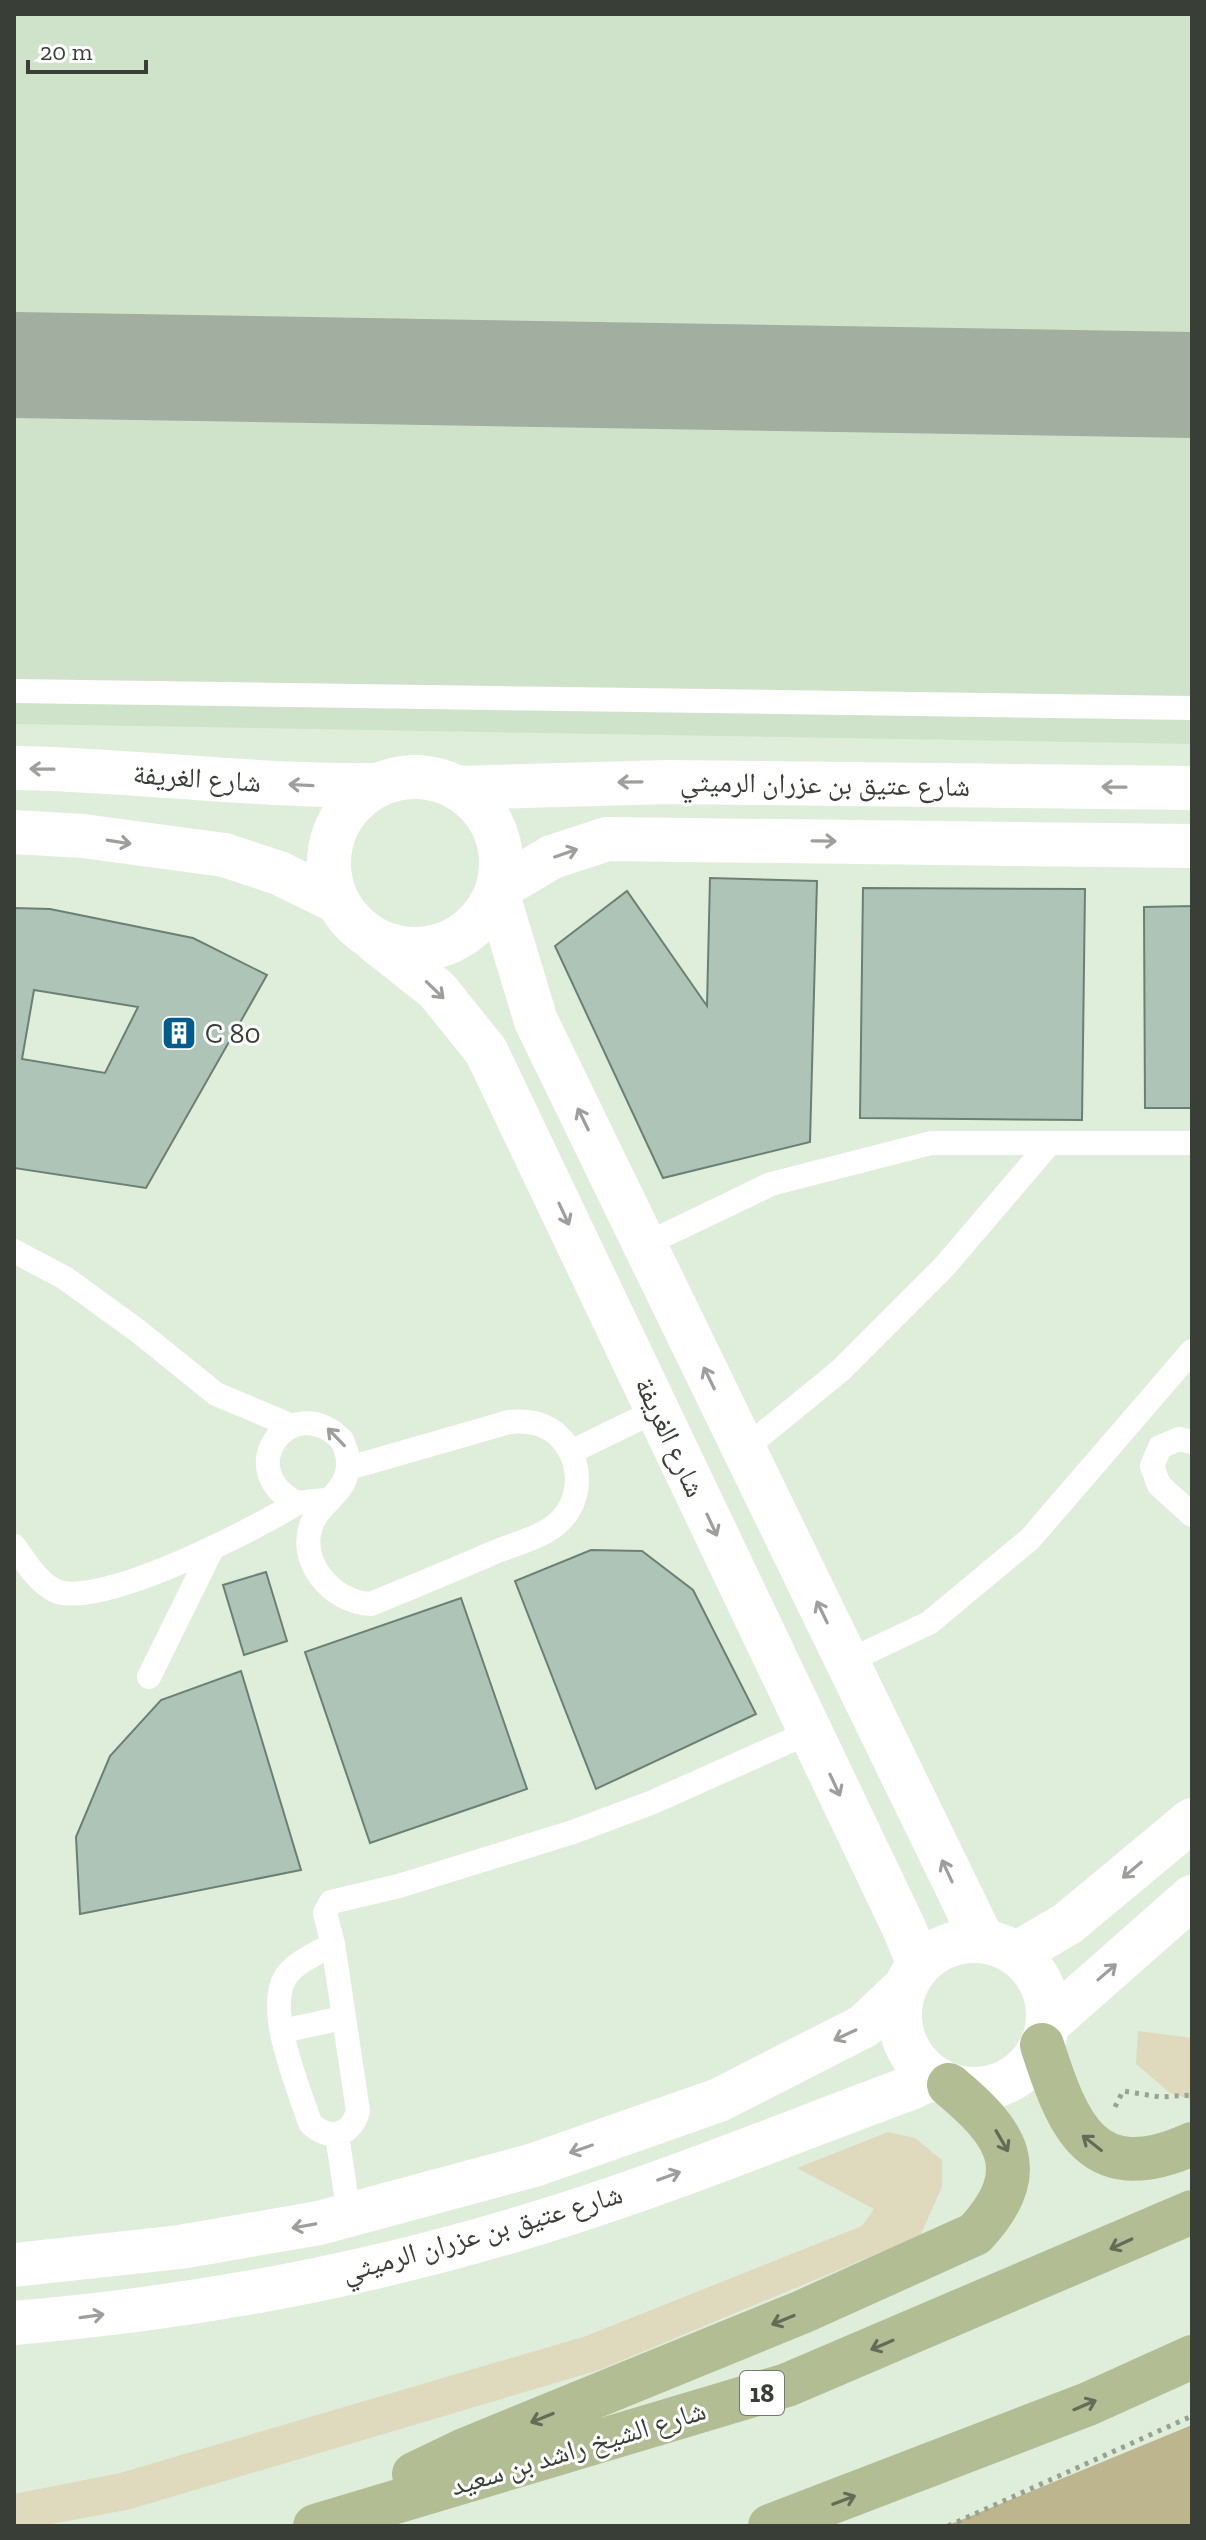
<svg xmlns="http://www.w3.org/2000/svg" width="1206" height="2540" font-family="'Zilla Slab','Noto Naskh Arabic',serif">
<rect width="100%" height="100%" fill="#dfeedb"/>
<polygon fill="#cfe3cb" points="14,14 1192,14 1192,744 14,724"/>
<g fill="#dfdabd">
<polygon points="1138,2031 1192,2038 1192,2100 1170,2093 1136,2064"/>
<polygon points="888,2132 915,2138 942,2160 942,2187 920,2236 599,2370 131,2509 41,2526 14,2526 14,2494 120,2473 586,2336 862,2226 874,2209 797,2168"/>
</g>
<polygon fill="#bcb58e" points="1192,2425 1192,2526 945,2526 961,2520"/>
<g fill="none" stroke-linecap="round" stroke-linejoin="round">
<polyline stroke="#a2ae9f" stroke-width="106" points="14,365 1192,385"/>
</g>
<g fill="#aec4b7" stroke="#6b8074" stroke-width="2" fill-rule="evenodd">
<polygon points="710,878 817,881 810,1142 663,1178 555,946 627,891 707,1006"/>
<polygon points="863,888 1085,889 1082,1120 860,1118"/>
<polygon points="1192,906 1192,1108 1145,1108 1144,907"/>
<path d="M14 908 50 909 193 938 267 975 146 1188 14 1168ZM34 990 138 1007 105 1073 22 1059Z"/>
<polygon points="591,1550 642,1551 693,1590 756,1714 596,1789 515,1581"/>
<polygon points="266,1572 287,1641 244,1655 223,1585"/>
<polygon points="461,1598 527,1789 370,1843 305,1652"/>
<polygon points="241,1671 301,1870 80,1914 76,1837 110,1756 161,1700"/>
</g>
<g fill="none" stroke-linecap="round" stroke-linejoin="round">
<g stroke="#97a293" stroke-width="5" stroke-dasharray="4 6" stroke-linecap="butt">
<polyline points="1115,2107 1123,2091 1160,2097 1192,2095"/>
<polyline points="948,2526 1192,2416"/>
</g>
<g stroke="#fff" stroke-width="24">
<polyline points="14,691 1192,708"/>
<polyline points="644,1245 771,1184 931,1143 1192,1143"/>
<polyline points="14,1251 65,1278 138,1331 216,1394 292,1426"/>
<polyline points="1192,1442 1179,1439 1160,1447 1152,1466 1159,1485 1192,1515"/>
<polyline points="743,1450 841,1370 944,1267 1049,1144"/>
<polyline points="571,1452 657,1410"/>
<path d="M325 1500 297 1503C231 1470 291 1388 342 1440 347 1452 351 1463 346 1476 341 1494 322 1503 313 1521 295 1560 332 1603 371 1604 412 1587 454 1570 495 1552 517 1543 545 1537 561 1520 580 1500 582 1469 567 1446 553 1425 534 1420 509 1422L349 1468"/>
<path d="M14 1546C26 1562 38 1583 56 1591 101 1609 255 1529 297 1503"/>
<polyline points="846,1662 929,1623 1030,1539 1192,1351"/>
<polyline points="149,1677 212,1549"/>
<path d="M333 1944C318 1953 297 1961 286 1976 264 2009 299 2088 310 2123 328 2141 351 2137 358 2111L333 1944 325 1913 331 1902 399 1886 573 1832 653 1802 810 1732"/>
<polyline points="282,2031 343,2018"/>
<polyline points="337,2135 349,2215"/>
</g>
<g stroke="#fff" stroke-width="44">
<path d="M14 768C136 770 257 787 379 785"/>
<circle cx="415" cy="863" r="86"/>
<polyline points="458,788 667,782 1192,788"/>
<polyline points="14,832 83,836 224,855 279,873 336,901"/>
<polyline points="498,889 552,857 607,839 1192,846"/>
<polyline points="497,892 536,1021 983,1941"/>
<polyline points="375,941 437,990 486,1051 904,1928 919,1965"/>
<circle cx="974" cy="2015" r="74"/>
<polyline points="1017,1953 1067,1924 1192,1820"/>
<polyline points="1048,2024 1192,1897"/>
<polyline points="14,2265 180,2247 319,2223 534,2165 719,2100 864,2026 905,1987"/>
<path d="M14 2323C196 2308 380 2273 554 2218 675 2180 794 2131 913 2087L932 2077"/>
</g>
<g stroke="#b3bd93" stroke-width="44">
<path d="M1042 2045C1068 2126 1092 2189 1192 2144"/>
<path d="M414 2474 464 2450 802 2312 975 2234C1034 2171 1007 2133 949 2085"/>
<polyline points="315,2526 787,2385 1192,2212"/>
<polyline points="770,2526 1088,2404 1192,2357"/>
</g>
</g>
<defs><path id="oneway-shaft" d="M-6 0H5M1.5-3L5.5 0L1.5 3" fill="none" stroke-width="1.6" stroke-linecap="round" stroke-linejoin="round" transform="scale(2)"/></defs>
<g stroke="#9c9f9b">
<use href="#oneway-shaft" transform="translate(42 769) rotate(-179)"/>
<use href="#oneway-shaft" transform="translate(630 782) rotate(179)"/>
<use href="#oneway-shaft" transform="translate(301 785) rotate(-177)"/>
<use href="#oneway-shaft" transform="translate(1114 787) rotate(-179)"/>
<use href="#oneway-shaft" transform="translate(824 841) rotate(1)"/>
<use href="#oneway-shaft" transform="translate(119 842) rotate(9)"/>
<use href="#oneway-shaft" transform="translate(566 853) rotate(-19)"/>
<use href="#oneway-shaft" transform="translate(435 990) rotate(44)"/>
<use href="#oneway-shaft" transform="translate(583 1119) rotate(-116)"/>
<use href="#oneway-shaft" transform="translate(564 1214) rotate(65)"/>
<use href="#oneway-shaft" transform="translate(709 1378) rotate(-116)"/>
<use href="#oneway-shaft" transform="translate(336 1437) rotate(-134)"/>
<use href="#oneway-shaft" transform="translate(712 1525) rotate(65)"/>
<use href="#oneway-shaft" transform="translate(822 1612) rotate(-116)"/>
<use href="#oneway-shaft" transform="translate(835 1785) rotate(65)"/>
<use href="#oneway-shaft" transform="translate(1132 1870) rotate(140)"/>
<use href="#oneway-shaft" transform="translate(947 1871) rotate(-115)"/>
<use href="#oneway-shaft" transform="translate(1107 1972) rotate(-41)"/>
<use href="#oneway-shaft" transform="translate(845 2035) rotate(155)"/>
<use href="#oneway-shaft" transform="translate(581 2149) rotate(161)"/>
<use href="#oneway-shaft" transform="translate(669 2176) rotate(-20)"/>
<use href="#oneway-shaft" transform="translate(304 2226) rotate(170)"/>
<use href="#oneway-shaft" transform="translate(92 2316) rotate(-8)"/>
</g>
<g stroke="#646b57">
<use href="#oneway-shaft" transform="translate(1002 2141) rotate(60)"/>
<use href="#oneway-shaft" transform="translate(1092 2143) rotate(-142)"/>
<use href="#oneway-shaft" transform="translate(1121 2244) rotate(155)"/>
<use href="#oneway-shaft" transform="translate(783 2320) rotate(158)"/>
<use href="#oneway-shaft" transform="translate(882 2345) rotate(157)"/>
<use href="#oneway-shaft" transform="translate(1085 2405) rotate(-23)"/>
<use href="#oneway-shaft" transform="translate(542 2418) rotate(158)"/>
<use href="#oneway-shaft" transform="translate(844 2500) rotate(-21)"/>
</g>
<defs>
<g id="building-square" transform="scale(1.8)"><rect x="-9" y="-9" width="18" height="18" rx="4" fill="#005c8d" stroke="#fff"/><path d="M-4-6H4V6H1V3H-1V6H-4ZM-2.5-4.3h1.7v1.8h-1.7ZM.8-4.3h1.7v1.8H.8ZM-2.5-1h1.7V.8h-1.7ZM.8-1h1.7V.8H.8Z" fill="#fff"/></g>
</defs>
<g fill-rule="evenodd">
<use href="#building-square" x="179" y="1033"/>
</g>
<g text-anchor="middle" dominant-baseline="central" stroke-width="6" stroke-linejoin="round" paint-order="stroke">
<rect fill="#fff" stroke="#747973" stroke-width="2" x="740" y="2371" width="44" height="44" rx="6"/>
<g font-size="26" font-weight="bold" fill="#393f37">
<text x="762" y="2393">18</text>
</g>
<g font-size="28" fill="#393f37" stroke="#fff">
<text transform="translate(197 778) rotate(4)">شارع الغريفة</text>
<text transform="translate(825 784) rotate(1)">شارع عتيق بن عزران الرميثي</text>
<text transform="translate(670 1437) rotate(65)">شارع الغريفة</text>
<text transform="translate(482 2233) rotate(-16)">شارع عتيق بن عزران الرميثي</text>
<text transform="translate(578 2448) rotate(-17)">شارع الشيخ راشد بن سعيد</text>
</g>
<g font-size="28" fill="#393f37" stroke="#fff" text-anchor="start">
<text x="205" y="1033">C 80</text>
</g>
</g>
<rect width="1206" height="2540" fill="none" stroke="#393f37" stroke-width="32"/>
<path d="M28 60v12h118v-12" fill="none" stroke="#393f37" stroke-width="4"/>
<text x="40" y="60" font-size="24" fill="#393f37" stroke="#ffffff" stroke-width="6" paint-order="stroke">20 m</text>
</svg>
